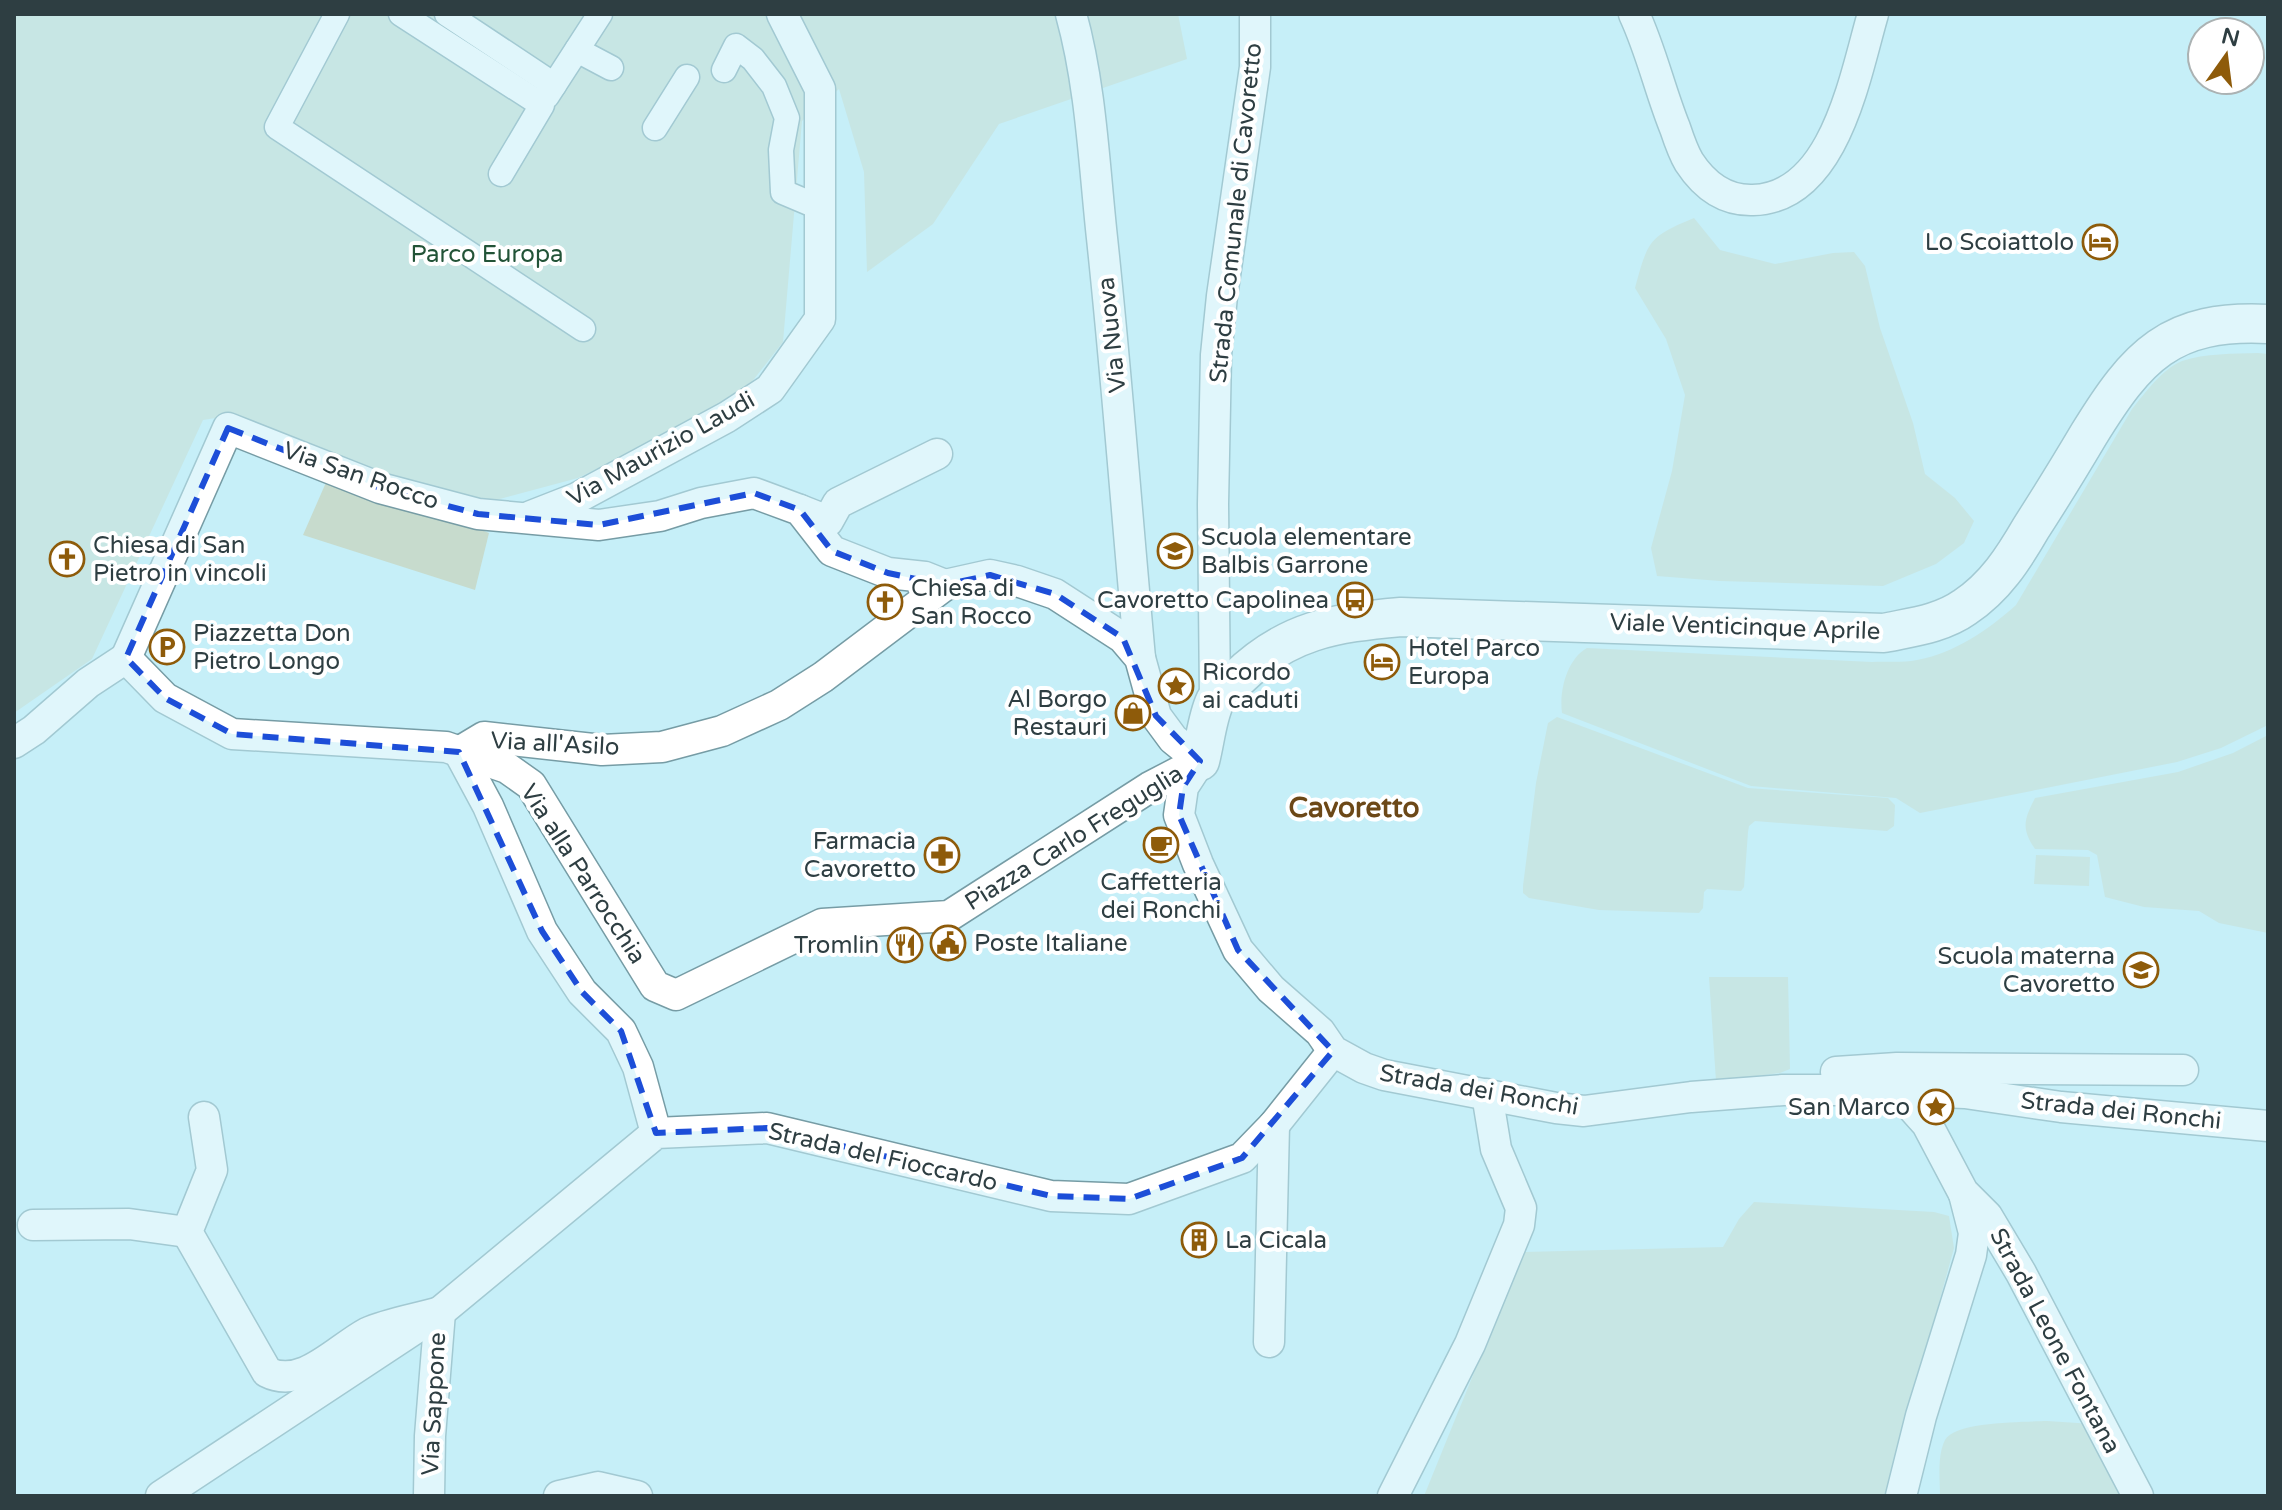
<svg xmlns="http://www.w3.org/2000/svg" width="2282" height="1510" font-family="'Varela Round',sans-serif">
<rect width="100%" height="100%" fill="#c6eff8"/>
<g fill="#c7dbcd">
<polygon points="14,14 1178,14 1187,59 999,124 933,224 867,272 864,172 839,89 802,121 783,342 737,401 578,478 473,506 228,416 203,420 92,659 14,713"/>
<path d="M1694 218 1720 250 1775 264 1833 253 1854 252 1865 266 1880 328 1913 423 1925 474 1955 498 1974 521 1964 543 1936 564 1883 586 1720 581 1657 576 1651 548 1672 471 1685 395 1666 339 1635 288C1648 241 1648 237 1694 218Z"/>
<path d="M2258 353 2268 354V725L2221 748 2177 762 1920 813 1896 798 1751 786 1562 713C1559 691 1567 659 1587 648L1872 662C1886 661 1902 663 1917 660 1955 653 1988 630 2016 605L2132 409C2145 393 2162 369 2182 361 2205 353 2234 354 2258 353Z"/>
<polygon points="331,471 489,533 475,590 303,535"/>
<polygon points="1557,717 1748,788 1888,798 1895,805 1894,826 1887,831 1755,821 1749,826 1748,832 1744,887 1741,891 1707,889 1704,892 1703,908 1699,913 1599,910 1529,898 1523,893 1523,886 1536,783 1548,723"/>
<path d="M2268 735V933L2219 923 2199 911 2144 907 2105 897 2097 855 2088 850 2035 849C2021 828 2024 820 2035 798L2178 772 2233 753Z"/>
<polygon points="2036,855 2090,857 2089,886 2034,884"/>
<polygon points="1709,977 1788,977 1790,1069 1780,1073 1716,1081"/>
<polygon points="1754,1202 1934,1212 1949,1216 1954,1248 1886,1496 1424,1496 1523,1252 1723,1247 1739,1219"/>
<path d="M2047 1421 2093 1424 2127 1496H1940C1940 1479 1937 1456 1945 1440 1955 1421 2026 1422 2047 1421Z"/>
</g>
<g fill="none" stroke-linecap="round" stroke-linejoin="round">
<g stroke="#769ca5" stroke-width="27">
<g id="pedestrian">
<polyline points="337,14 277,127 583,329"/>
<polyline points="401,14 542,105 501,174"/>
<polyline points="447,14 554,85"/>
<polyline points="577,50 611,68"/>
<polyline points="724,70 736,46 753,59 774,86 787,118 781,150 783,192 809,203"/>
<polyline points="547,96 600,14"/>
<polyline points="655,128 687,77"/>
</g>
</g>
<g stroke="#769ca5" stroke-width="33">
<g id="minor">
<path d="M1071 14C1091 86 1094 164 1102 238 1117 378 1127 518 1140 658"/>
<path d="M1634 14C1651 50 1660 91 1675 128 1679 140 1683 152 1689 162 1704 185 1724 201 1753 200 1835 198 1855 75 1873 14"/>
<polyline points="800,510 828,521 838,503 937,454"/>
<polyline points="531,516 577,498 727,417 770,389 820,319 820,89 782,14"/>
<polyline points="126,658 228,428 380,488 478,514 599,525 660,516 701,503 754,493 800,510 832,551 888,573 925,577 945,585 990,575 1017,581 1055,594 1123,638 1140,658 1156,716 1173,739 1200,761"/>
<polyline points="126,658 165,698 232,734 446,747 507,768 531,785 655,986 676,995 822,924 949,916 1150,787 1198,762"/>
<polyline points="1215,699 1213,504 1216,355 1222,296 1255,67 1255,14"/>
<polyline points="14,743 34,730 88,683 126,658"/>
<polyline points="1200,761 1183,787 1179,815 1198,864 1238,950 1271,989 1320,1032 1333,1051 1364,1068 1384,1075 1556,1108 1584,1111 1691,1097 1783,1090 1888,1090 1965,1093 2061,1107 2268,1126"/>
<polyline points="1836,1072 1897,1068 2183,1070"/>
<polyline points="1888,1090 1910,1105 1927,1124 1963,1192 1987,1216 2021,1273 2138,1496"/>
<path d="M204 1117 212 1170 187 1232 267 1372C302 1390 337 1349 367 1333 389 1323 417 1319 440 1312L430 1436 429 1496"/>
<polyline points="656,1133 638,1067 621,1031 582,992 542,931 488,806 459,752 484,737 602,750 662,747 722,731 779,705 823,677 945,585"/>
<polyline points="33,1225 129,1224 187,1232"/>
<polyline points="1269,1342 1274,1125"/>
<polyline points="161,1496 440,1312 656,1133 767,1128 1051,1196 1129,1199 1242,1158 1274,1125 1333,1051"/>
<polyline points="559,1496 598,1487 637,1496"/>
<polyline points="1393,1496 1470,1344 1519,1225 1521,1208 1496,1149 1487,1094"/>
<polyline points="1901,1496 1921,1416 1971,1255 1974,1233 1964,1194"/>
</g>
</g>
<g stroke="#769ca5" stroke-width="41">
<path id="tertiary" d="M1200 761C1205 742 1207 718 1215 701 1219 693 1230 685 1237 679 1287 630 1334 623 1401 617L1884 633C1912 627 1941 624 1965 607 1995 587 2013 559 2031 528 2051 497 2070 466 2089 434 2137 356 2170 319 2268 324"/>
</g>
<use href="#pedestrian" stroke="#fff" stroke-width="24"/>
<use href="#minor" stroke="#fff" stroke-width="30"/>
<use href="#tertiary" stroke="#fff" stroke-width="38"/>
</g>
<path d="M0 0H2282V1510H0ZM228 428 380 488 478 514 599 525 754 493 800 510 832 551 888 573 945 585 990 575 1055 594 1123 638 1156 716 1200 761 1183 787 1179 815 1238 950 1333 1051 1242 1158 1129 1199 1051 1196 767 1128 656 1133 621 1031 582 992 542 931 459 752 232 734 165 698 126 658Z" fill="#c6eff8" fill-opacity=".55" fill-rule="evenodd"/>
<path fill="none" stroke="#1d4ed8" stroke-width="6" stroke-dasharray="16 10" stroke-linejoin="round" d="M228 428 380 488 478 514 599 525 754 493 800 510 832 551 888 573 945 585 990 575 1055 594 1123 638 1156 716 1200 761 1183 787 1179 815 1238 950 1333 1051 1242 1158 1129 1199 1051 1196 767 1128 656 1133 621 1031 582 992 542 931 459 752 232 734 165 698 126 658Z"/>
<defs>
<g id="hotel-ring" transform="scale(1.8)"><circle r="9.5" fill="#fff" stroke="#8e5b0a" stroke-width="1.5"/><path d="M-6-4.5h1.5V1H6V5H4.5V3h-9V5H-6ZM-4 0a1.8 1.8 0 1 1 3.6 0ZM.5 0V-2.5h3Q6-2.5 6 0Z" fill="#8e5b0a"/></g>
<g id="school-ring" transform="scale(1.8)"><circle r="9.5" fill="#fff" stroke="#8e5b0a" stroke-width="1.5"/><path d="M0-5L7-2L0 1L-7-2ZM-4 1L0 2.5L4 1V4Q0 6-4 4Z" fill="#8e5b0a"/></g>
<g id="church-ring" transform="scale(1.8)"><circle r="9.5" fill="#fff" stroke="#8e5b0a" stroke-width="1.5"/><path d="M-1.2-6h2.4v3.5h3.3v2.4h-3.3V6h-2.4V-.1h-3.3v-2.4h3.3Z" fill="#8e5b0a"/></g>
<g id="bus-ring" transform="scale(1.8)"><circle r="9.5" fill="#fff" stroke="#8e5b0a" stroke-width="1.5"/><path d="M-5-6H5V4H4V6H2V4H-2V6H-4V4H-5ZM-3.5-4V0h7V-4ZM-3.5 1.2v1.5H-2V1.2ZM2 1.2v1.5H3.5V1.2Z" fill="#8e5b0a"/></g>
<g id="parking-ring" transform="scale(1.8)"><circle r="9.5" fill="#fff" stroke="#8e5b0a" stroke-width="1.5"/><path d="M-3.5-5.5H1a3.5 3.5 0 0 1 0 7H-1V5.5H-3.5ZM-1-3.4V-.6H.8a1.4 1.4 0 0 0 0-2.8Z" fill="#8e5b0a"/></g>
<g id="sight-ring" transform="scale(1.8)"><circle r="9.5" fill="#fff" stroke="#8e5b0a" stroke-width="1.5"/><path d="M0-6L1.8-2.2L6-1.7L2.9 1.2L3.7 5.4L0 3.3L-3.7 5.4L-2.9 1.2L-6-1.7L-1.8-2.2Z" fill="#8e5b0a"/></g>
<g id="shop-ring" transform="scale(1.8)"><circle r="9.5" fill="#fff" stroke="#8e5b0a" stroke-width="1.5"/><path d="M-5-2.5h2.3a2.7 3.5 0 0 1 5.4 0H5L5.5 6h-11ZM-1.5-2.5h3a1.5 2.3 0 0 0-3 0Z" fill="#8e5b0a"/></g>
<g id="cafe-ring" transform="scale(1.8)"><circle r="9.5" fill="#fff" stroke="#8e5b0a" stroke-width="1.5"/><path d="M-5.5-4.5H6V0H3Q3 3.5 0 3.5H-2.5Q-5.5 3.5-5.5 0ZM3-3.2v2h1.7v-2ZM-6 4.5H4V6H-6Z" fill="#8e5b0a"/></g>
<g id="pharmacy-ring" transform="scale(1.8)"><circle r="9.5" fill="#fff" stroke="#8e5b0a" stroke-width="1.5"/><path d="M-2-6h4v4h4v4h-4v4h-4v-4h-4v-4h4Z" fill="#8e5b0a"/></g>
<g id="civic-ring" transform="scale(1.8)"><circle r="9.5" fill="#fff" stroke="#8e5b0a" stroke-width="1.5"/><path d="M-.6-6.5H3V-4.5H.6V-3L4-1V1h2V6H-6V1h2V-1L-.6-3ZM-1.2 2.5V6h2.4V2.5Z" fill="#8e5b0a"/></g>
<g id="restaurant-ring" transform="scale(1.8)"><circle r="9.5" fill="#fff" stroke="#8e5b0a" stroke-width="1.5"/><path d="M-5-6h1v4h1v-4h1v4h1v-4h1v5L-1.5 .5V6h-2V.5L-5-1ZM5-6V6H3V1.5H1.5Q1.5-4 5-6Z" fill="#8e5b0a"/></g>
<g id="building-ring" transform="scale(1.8)"><circle r="9.5" fill="#fff" stroke="#8e5b0a" stroke-width="1.5"/><path d="M-4-6H4V6H1V3H-1V6H-4ZM-2.5-4.3h1.7v1.8h-1.7ZM.8-4.3h1.7v1.8H.8ZM-2.5-1h1.7V.8h-1.7ZM.8-1h1.7V.8H.8Z" fill="#8e5b0a"/></g>
</defs>
<g fill-rule="evenodd">
<use href="#hotel-ring" x="2100" y="242"/>
<use href="#school-ring" x="1175" y="551"/>
<use href="#church-ring" x="67" y="559"/>
<use href="#bus-ring" x="1355" y="600"/>
<use href="#church-ring" x="885" y="602"/>
<use href="#parking-ring" x="167" y="647"/>
<use href="#hotel-ring" x="1382" y="662"/>
<use href="#sight-ring" x="1176" y="686"/>
<use href="#shop-ring" x="1133" y="713"/>
<use href="#cafe-ring" x="1161" y="845"/>
<use href="#pharmacy-ring" x="942" y="855"/>
<use href="#civic-ring" x="948" y="943"/>
<use href="#restaurant-ring" x="905" y="945"/>
<use href="#school-ring" x="2141" y="970"/>
<use href="#sight-ring" x="1936" y="1107"/>
<use href="#building-ring" x="1199" y="1240"/>
</g>
<g text-anchor="middle" dominant-baseline="central" stroke-width="8" stroke-linejoin="round" paint-order="stroke">
<g font-size="24" fill="#2e3e42" stroke="#fff">
<text transform="translate(1236 213) rotate(-84)">Strada Comunale di Cavoretto</text>
<text transform="translate(1112 335) rotate(-96)">Via Nuova</text>
<text transform="translate(661 449) rotate(-29)">Via Maurizio Laudi</text>
<text transform="translate(361 476) rotate(19)">Via San Rocco</text>
<text transform="translate(1745 627) rotate(2)">Viale Venticinque Aprile</text>
<text transform="translate(555 744) rotate(3)">Via all'Asilo</text>
<text transform="translate(1074 838) rotate(-32)">Piazza Carlo Freguglia</text>
<text transform="translate(583 874) rotate(57)">Via alla Parrocchia</text>
<text transform="translate(1479 1090) rotate(10)">Strada dei Ronchi</text>
<text transform="translate(2121 1111) rotate(6)">Strada dei Ronchi</text>
<text transform="translate(883 1157) rotate(13)">Strada del Fioccardo</text>
<text transform="translate(2055 1341) rotate(62)">Strada Leone Fontana</text>
<text transform="translate(434 1404) rotate(-87)">Via Sappone</text>
</g>
<g font-size="24" fill="#2e3e42" stroke="#fff" text-anchor="start">
<text x="2074" y="242" text-anchor="end">Lo Scoiattolo</text>
<text x="1201" y="537">Scuola elementare<tspan x="1201" dy="28">Balbis Garrone</tspan></text>
<text x="93" y="545">Chiesa di San<tspan x="93" dy="28">Pietro in vincoli</tspan></text>
<text x="911" y="588">Chiesa di<tspan x="911" dy="28">San Rocco</tspan></text>
<text x="1329" y="600" text-anchor="end">Cavoretto Capolinea</text>
<text x="193" y="633">Piazzetta Don<tspan x="193" dy="28">Pietro Longo</tspan></text>
<text x="1408" y="648">Hotel Parco<tspan x="1408" dy="28">Europa</tspan></text>
<text x="1202" y="672">Ricordo<tspan x="1202" dy="28">ai caduti</tspan></text>
<text x="1107" y="699" text-anchor="end">Al Borgo<tspan x="1107" dy="28">Restauri</tspan></text>
<text x="916" y="841" text-anchor="end">Farmacia<tspan x="916" dy="28">Cavoretto</tspan></text>
<text x="1161" y="882" text-anchor="middle">Caffetteria<tspan x="1161" dy="28">dei Ronchi</tspan></text>
<text x="974" y="943">Poste Italiane</text>
<text x="879" y="945" text-anchor="end">Tromlin</text>
<text x="2115" y="956" text-anchor="end">Scuola materna<tspan x="2115" dy="28">Cavoretto</tspan></text>
<text x="1910" y="1107" text-anchor="end">San Marco</text>
<text x="1225" y="1240">La Cicala</text>
</g>
<g font-size="24" fill="#225337" stroke="#fff">
<text x="487" y="254">Parco Europa</text>
</g>
<g font-size="28" font-weight="bold" fill="#6c4817" stroke="#fff">
<text x="1354" y="808">Cavoretto</text>
</g>
</g>
<rect width="2282" height="1510" fill="none" stroke="#2e3e42" stroke-width="32"/>
<g transform="translate(2226 56) rotate(14)"><circle r="38" fill="#ffffff" stroke="#abb2b3" stroke-width="2"/>
<path d="M0-6L14 30L0 20L-14 30Z" fill="#8e5b0a"/>
<text y="-12" font-size="22" font-weight="bold" text-anchor="middle" fill="#2e3e42">N</text>
</g>
</svg>
